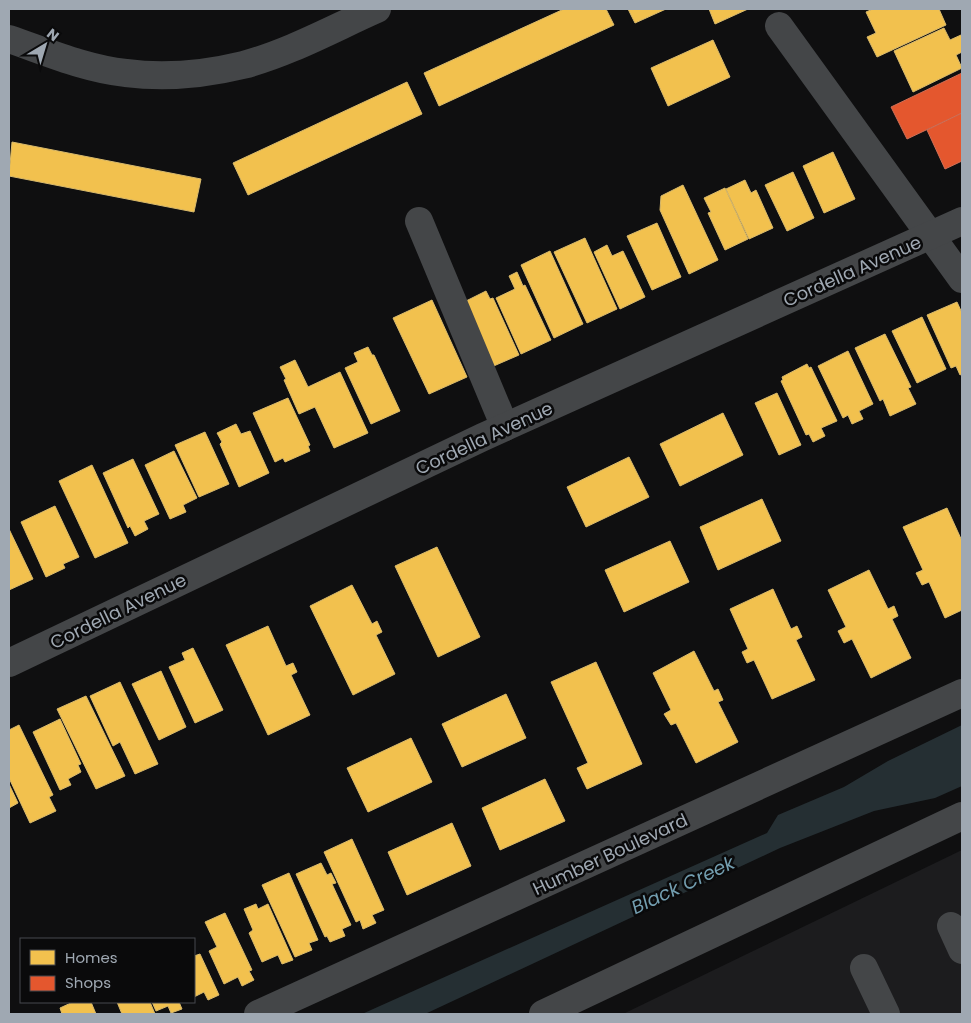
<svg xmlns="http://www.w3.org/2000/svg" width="971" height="1023" font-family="Poppins,sans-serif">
<rect width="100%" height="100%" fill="#0f0f10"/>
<polygon fill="#1c1c1e" points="962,850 962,1014 623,1014"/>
<polygon fill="#252f33" points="962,725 962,786 935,798 874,811 780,848 425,1014 362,1014 767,833 778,815 844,787 888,761"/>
<g fill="#f2c14e" stroke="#d9ba6c">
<polygon points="564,9 606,9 614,25 439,106 424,73"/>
<polygon points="628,9 666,9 635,23"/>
<polygon points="709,9 748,9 715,24"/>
<polygon points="873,9 939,9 946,25 877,57 867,37 876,33 866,12"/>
<polygon points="944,28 950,40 961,35 962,38 962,52 956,55 962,68 913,92 894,51"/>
<polygon points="713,40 730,77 668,106 651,68"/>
<polygon points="407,82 422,114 248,195 233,163"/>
<polygon points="12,142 201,179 194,212 9,176"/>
<polygon points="833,152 855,199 824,213 803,166"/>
<polygon points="793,172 814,218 787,231 765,185"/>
<polygon points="745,180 751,193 756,190 773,228 749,239 726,189"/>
<polygon points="683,185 718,260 689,274 660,210 661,196"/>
<polygon points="725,188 748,239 725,250 708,213 711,212 704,198"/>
<polygon points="657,223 681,277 652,290 627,236"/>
<polygon points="585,238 617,309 587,323 554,252"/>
<polygon points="607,245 612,256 623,251 645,297 620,309 594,252"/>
<polygon points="550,251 583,324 554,338 521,265"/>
<polygon points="517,272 523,286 525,285 551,340 521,354 496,298 515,289 509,276"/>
<polygon points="486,291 490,299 493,298 519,355 489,368 462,303"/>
<polygon points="432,300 467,377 429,394 393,318"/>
<polygon points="957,302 962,313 962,374 960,375 956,366 951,368 927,315"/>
<polygon points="922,317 946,369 917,383 892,331"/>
<polygon points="885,334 911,387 908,388 916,404 890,416 883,399 880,401 855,348"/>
<polygon points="368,347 372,355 374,355 400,411 371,424 345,368 358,362 354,353"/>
<polygon points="848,351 873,404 859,411 863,419 852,424 848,415 843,418 818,366"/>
<polygon points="295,360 308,387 340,372 368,433 334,448 315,407 299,414 284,380 286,379 280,367"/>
<polygon points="807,364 809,368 811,367 837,421 821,428 825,436 813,442 809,434 806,435 781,381 783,380 782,377"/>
<polygon points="777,393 801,445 779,455 755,403"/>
<polygon points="288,398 310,445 308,446 310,451 285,462 283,458 275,462 253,413"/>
<polygon points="723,413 743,455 680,486 660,444"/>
<polygon points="236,424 241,434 250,431 269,473 239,487 220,444 222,442 217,433"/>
<polygon points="205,432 229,484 199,497 175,445"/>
<polygon points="174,451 197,498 183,505 186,512 170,519 145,465"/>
<polygon points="629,457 649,497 586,527 567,487"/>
<polygon points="133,459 159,514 144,521 148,529 135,536 130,526 128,528 103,473"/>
<polygon points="92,465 128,543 95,558 59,481"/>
<polygon points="762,499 781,541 718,570 700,527"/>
<polygon points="55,506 79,557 63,564 65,568 46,577 21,522"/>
<polygon points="947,508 962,541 962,610 945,618 929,582 922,585 916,573 923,570 903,527"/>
<polygon points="9,529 33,579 9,590"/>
<polygon points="670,541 689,582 624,612 605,570"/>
<polygon points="437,547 480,637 438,657 395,566"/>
<polygon points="869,570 888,609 894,606 898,616 892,619 911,658 871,678 852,639 844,643 838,631 846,627 828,590"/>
<polygon points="352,585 372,624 377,621 382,632 376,635 395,674 353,695 310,606"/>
<polygon points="773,589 791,629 797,626 802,637 796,640 815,680 772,699 754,660 747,663 742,652 748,649 730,609"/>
<polygon points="268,626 286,666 293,663 297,672 291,675 310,715 268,735 226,645"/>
<polygon points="193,648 223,710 195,723 169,667 185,660 182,653"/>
<polygon points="694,651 714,691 718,689 723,700 718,702 738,742 696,763 676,723 671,725 664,714 671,710 653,673"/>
<polygon points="596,662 642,764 587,789 577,768 588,763 551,682"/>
<polygon points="161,671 186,727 159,740 132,684"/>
<polygon points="120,682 158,764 135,774 120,742 113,746 90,696"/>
<polygon points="506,694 526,738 462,767 442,724"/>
<polygon points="86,696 125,776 96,789 57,709"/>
<polygon points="60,719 81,764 78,765 81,772 68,779 71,785 60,790 33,732"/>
<polygon points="19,725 53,795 49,797 56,811 30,823 9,778 9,730"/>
<polygon points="411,738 432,782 368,812 347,768"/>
<polygon points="545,779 565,821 500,850 482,808"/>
<polygon points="9,784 18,803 9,808"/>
<polygon points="452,823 471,866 407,895 388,852"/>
<polygon points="352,839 384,910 372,915 376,923 363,929 360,920 356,922 324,852"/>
<polygon points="321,863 327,875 331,873 336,883 332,884 351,925 342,929 345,936 330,942 327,936 325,937 296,874"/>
<polygon points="289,873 318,940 309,943 312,950 295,957 262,885"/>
<polygon points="256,904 258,909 268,904 293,960 282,964 278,955 262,962 249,933 253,930 244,909"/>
<polygon points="225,913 252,970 249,971 254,980 242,986 238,977 224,984 209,951 217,947 205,922"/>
<polygon points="200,954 219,995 208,1000 204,992 194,997 194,956"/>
<polygon points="73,1002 91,1002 96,1014 62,1014 60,1008"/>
<polygon points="117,1002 150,1002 155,1014 122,1014"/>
<polygon points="152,1002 179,1002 182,1009 171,1013 168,1006 156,1011"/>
</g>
<g fill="#e4572e" stroke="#cf6f56">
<polygon points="962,73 962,113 907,139 891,107"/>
<polygon points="962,113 962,161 945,169 927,130"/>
</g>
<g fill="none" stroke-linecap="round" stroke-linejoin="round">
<g stroke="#444648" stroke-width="28">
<polyline points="779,26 962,279"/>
<path d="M9 39C47 52 86 69 126 73 164 78 206 74 243 65 289 53 334 28 377 9"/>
<polyline points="419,221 505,427"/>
<polyline points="9,663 483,437 962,221"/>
<polyline points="951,926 962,950"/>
<polyline points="864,968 886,1014"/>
<polyline points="258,1014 962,693"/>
<polyline points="543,1014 962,816"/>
</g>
</g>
<g text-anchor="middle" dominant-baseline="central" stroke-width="5" stroke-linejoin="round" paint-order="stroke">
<g font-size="18" fill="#9fa8b2" stroke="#0a0a0b">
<text transform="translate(852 271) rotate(-24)">Cordella Avenue</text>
<text transform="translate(484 438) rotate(-25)">Cordella Avenue</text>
<text transform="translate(118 611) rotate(-26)">Cordella Avenue</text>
<text transform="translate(610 854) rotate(-25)">Humber Boulevard</text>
</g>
<g font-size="19" font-style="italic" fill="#739eb0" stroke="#0a0a0b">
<text transform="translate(683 885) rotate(-25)">Black Creek</text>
</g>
</g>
<rect width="971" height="1023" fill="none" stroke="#9fa8b2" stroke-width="20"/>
<rect x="20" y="938" width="175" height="65" fill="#0a0a0b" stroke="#46494e"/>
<rect x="30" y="950" width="25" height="15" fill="#f2c14e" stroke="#46494e"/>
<text x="65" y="963" font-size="15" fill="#9fa8b2">Homes</text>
<rect x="30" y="976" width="25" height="15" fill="#e4572e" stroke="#46494e"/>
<text x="65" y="988" font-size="15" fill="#9fa8b2">Shops</text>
<g transform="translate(45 45) rotate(38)" stroke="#0a0a0b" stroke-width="4" paint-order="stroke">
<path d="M0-4L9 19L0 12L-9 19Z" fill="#9fa8b2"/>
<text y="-8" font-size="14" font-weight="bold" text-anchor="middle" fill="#9fa8b2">N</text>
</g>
</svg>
